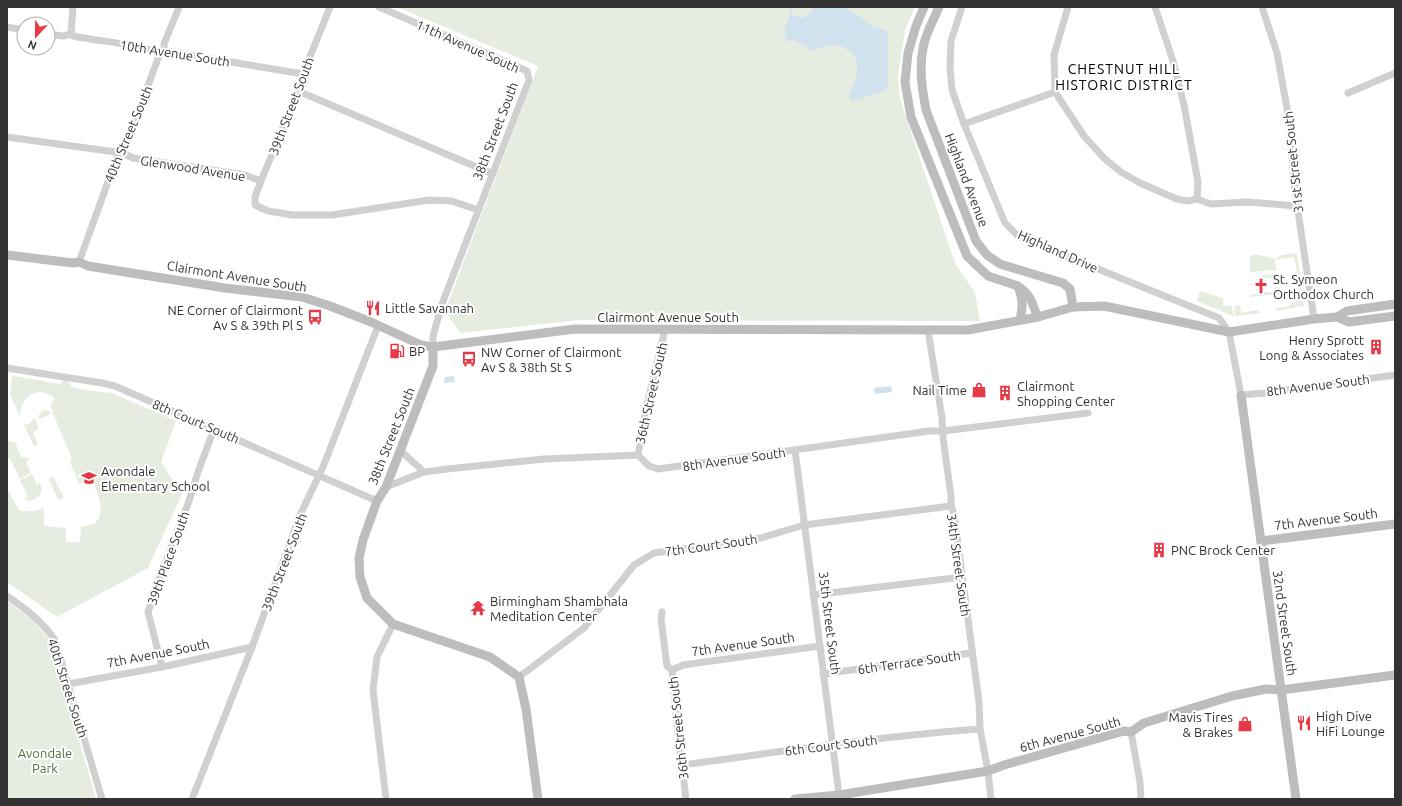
<svg xmlns="http://www.w3.org/2000/svg" width="1402" height="806" font-family="Ubuntu,sans-serif">
<rect width="100%" height="100%" fill="#fff"/>
<g fill="#e6ecdf">
<polygon points="397,7 915,7 905,30 898,75 900,99 955,263 975,293 980,321 580,320 460,333 445,311 538,66"/>
<path d="M1291 253 1297 255 1300 276 1298 278 1294 257 1276 260C1280 253 1285 256 1291 253Z"/>
<polygon points="1254,255 1259,255 1275,259 1276,270 1250,272 1250,256"/>
<polygon points="1277,274 1277,283 1275,282 1275,278 1262,278 1262,275"/>
<polygon points="1299,285 1301,286 1304,306 1275,311 1277,308 1287,307 1293,302 1298,307 1294,300 1295,298 1301,297"/>
<polygon points="1277,287 1279,287 1280,294 1250,297 1250,295 1263,294 1263,292 1275,292 1275,288"/>
<polygon points="1200,291 1223,298 1223,306 1232,306 1233,316 1197,301"/>
<polygon points="1240,305 1241,313 1258,310 1261,313 1235,316 1234,306"/>
<path d="M13 376 60 384 62 380 68 381 72 387 84 390 112 393 176 421 161 462 182 494 148 568 57 617 7 582V489L20 511H35L44 508V526L66 528V542H80L81 526C112 527 98 495 93 479L79 484 70 462 72 459 50 406 55 398C37 384 18 397 21 418L10 395 12 377Z"/>
<polygon points="43,410 45,411 48,410 51,414 40,419 38,416"/>
<polygon points="35,418 39,429 33,432 38,444 34,446 24,425 27,424 28,425"/>
<polygon points="7,441 15,442 21,457 28,458 29,460 26,462 31,473 20,479 11,460 7,457"/>
<polygon points="32,474 37,485 40,483 42,488 40,496 30,501 23,499 28,497 20,480"/>
<polygon points="53,476 64,498 58,500 49,479"/>
<polygon points="7,601 33,620 50,640 96,799 7,799"/>
</g>
<g fill="#cfe2ee">
<path d="M789 7C795 15 789 15 803 18L810 13 814 7H843L858 15 873 27 884 30 888 33V84L886 90 855 101 850 100 849 96C856 82 865 59 846 49 844 48 840 45 838 45 829 43 820 50 811 50L806 46 794 40 788 42C779 26 793 22 789 7Z"/>
<polygon points="454,376 455,382 444,383 445,377"/>
<polygon points="891,386 892,392 875,394 874,388"/>
</g>
<g fill="none" stroke-linecap="round" stroke-linejoin="round">
<g stroke="#d0d0d0" stroke-width="7">
<polyline points="330,7 303,74 298,91 261,181 255,197 255,205 268,211 293,215 332,215 429,200 452,201 478,210"/>
<polyline points="379,7 527,71 529,80 442,304 433,336 433,347"/>
<polyline points="962,7 951,41 950,68 952,90 964,124 1005,223 1019,237 1219,318 1229,332 1241,395 1265,393 1395,375"/>
<polyline points="1068,7 1054,55 1055,92 1084,136 1105,159 1121,172 1140,183 1177,199 1187,201 1197,199 1211,204 1248,202 1297,206"/>
<polyline points="1155,7 1173,61 1184,105 1198,182 1197,199"/>
<polyline points="1262,7 1277,53 1289,119 1294,184 1314,319"/>
<polyline points="7,27 24,30"/>
<path d="M48 34 63 36 71 34 73 36C102 42 133 43 160 53L165 51 303 74"/>
<polyline points="71,34 73,7"/>
<polyline points="298,91 493,174"/>
<polyline points="1348,93 1395,73"/>
<polyline points="964,124 1055,92"/>
<polyline points="7,137 123,153 133,158 245,175 261,181"/>
<polyline points="79,262 117,157 123,153 160,53 164,50 164,44 179,7"/>
<polyline points="928,330 942,418 943,438 951,496 951,506 954,514 979,702 980,729 988,771 991,799"/>
<polyline points="7,368 102,383 115,386 377,501"/>
<polyline points="400,450 424,472"/>
<polyline points="795,450 839,795"/>
<polyline points="638,455 647,404 665,330"/>
<polyline points="386,487 424,472 447,469 544,459 638,455 649,466 658,469 929,431 943,431 1088,413"/>
<polyline points="813,595 962,577"/>
<path d="M7 596C27 610 40 619 55 640L102 799"/>
<polyline points="662,612 661,619 667,666 672,670 677,725 686,799"/>
<polyline points="162,667 148,612 163,569 189,501 198,472 214,429"/>
<polyline points="672,670 683,665 820,646"/>
<polyline points="823,674 971,653"/>
<polyline points="519,677 584,628 634,565 654,553 761,538 804,525 951,506"/>
<polyline points="68,684 162,667 252,647"/>
<polyline points="1131,732 1140,782 1141,799"/>
<path d="M682 765C781 752 880 736 980 729"/>
<polyline points="192,799 252,647 301,513 323,467 378,326"/>
<polyline points="386,799 373,690 377,657 393,624"/>
</g>
<g stroke="#bdbdbd" stroke-width="9">
<path d="M924 7 916 26 908 53 905 82 911 117 967 256 988 276 1018 286C1023 298 1023 307 1020 320"/>
<path d="M939 7C934 19 925 35 923 48 919 69 922 89 926 110L976 241 987 255 1000 264 1063 283 1070 289 1073 307"/>
<polyline points="7,255 73,263 79,262 88,266 225,288 302,297 330,306 371,322 421,345 433,347 575,329 968,330 1038,317 1073,307 1104,306 1229,332 1314,319 1337,317 1349,322 1395,316"/>
<path d="M1019 287C1033 297 1031 303 1038 317"/>
<polyline points="1337,317 1347,311 1395,304"/>
<polyline points="433,347 433,366 386,487 377,501 363,540 359,558 360,577 367,598 393,624 490,657 519,677 526,709 538,799"/>
<polyline points="1241,395 1296,799"/>
<polyline points="1261,541 1395,524"/>
<polyline points="795,799 839,795 988,771 1004,765 1124,731 1131,732 1144,723 1232,696 1266,689 1281,690 1395,675"/>
</g>
</g>
<defs>
<g id="church-bare" transform="scale(1.2)"><path d="M-1.2-6h2.4v3.5h3.3v2.4h-3.3V6h-2.4V-.1h-3.3v-2.4h3.3Z" fill="#e63946" stroke="#fff" stroke-width="2.5" paint-order="stroke"/></g>
<g id="restaurant-bare" transform="scale(1.2)"><path d="M-5-6h1v4h1v-4h1v4h1v-4h1v5L-1.5 .5V6h-2V.5L-5-1ZM5-6V6H3V1.5H1.5Q1.5-4 5-6Z" fill="#e63946" stroke="#fff" stroke-width="2.5" paint-order="stroke"/></g>
<g id="bus-bare" transform="scale(1.2)"><path d="M-5-6H5V4H4V6H2V4H-2V6H-4V4H-5ZM-3.5-4V0h7V-4ZM-3.5 1.2v1.5H-2V1.2ZM2 1.2v1.5H3.5V1.2Z" fill="#e63946" stroke="#fff" stroke-width="2.5" paint-order="stroke"/></g>
<g id="building-bare" transform="scale(1.2)"><path d="M-4-6H4V6H1V3H-1V6H-4ZM-2.5-4.3h1.7v1.8h-1.7ZM.8-4.3h1.7v1.8H.8ZM-2.5-1h1.7V.8h-1.7ZM.8-1h1.7V.8H.8Z" fill="#e63946" stroke="#fff" stroke-width="2.5" paint-order="stroke"/></g>
<g id="fuel-bare" transform="scale(1.2)"><path d="M-5.5-6h7V0h2V4h1.3V-2.5L3-4.5l.8-.8L6-3V5H2.5V1h-1V6h-7ZM-4.2-4.7v3.2H.2V-4.7Z" fill="#e63946" stroke="#fff" stroke-width="2.5" paint-order="stroke"/></g>
<g id="shop-bare" transform="scale(1.2)"><path d="M-5-2.5h2.3a2.7 3.5 0 0 1 5.4 0H5L5.5 6h-11ZM-1.5-2.5h3a1.5 2.3 0 0 0-3 0Z" fill="#e63946" stroke="#fff" stroke-width="2.5" paint-order="stroke"/></g>
<g id="school-bare" transform="scale(1.2)"><path d="M0-5L7-2L0 1L-7-2ZM-4 1L0 2.5L4 1V4Q0 6-4 4Z" fill="#e63946" stroke="#fff" stroke-width="2.5" paint-order="stroke"/></g>
<g id="temple-bare" transform="scale(1.2)"><path d="M0-6L5-2H3V0L6.5 2.5H4V6H1.5V3h-3V6H-4V2.5H-6.5L-3 0V-2H-5Z" fill="#e63946" stroke="#fff" stroke-width="2.5" paint-order="stroke"/></g>
</defs>
<g fill-rule="evenodd">
<use href="#church-bare" x="1261" y="286"/>
<use href="#restaurant-bare" x="373" y="308"/>
<use href="#bus-bare" x="315" y="317"/>
<use href="#building-bare" x="1376" y="347"/>
<use href="#fuel-bare" x="397" y="351"/>
<use href="#bus-bare" x="469" y="359"/>
<use href="#shop-bare" x="979" y="390"/>
<use href="#building-bare" x="1005" y="393"/>
<use href="#school-bare" x="89" y="478"/>
<use href="#building-bare" x="1159" y="550"/>
<use href="#temple-bare" x="478" y="608"/>
<use href="#restaurant-bare" x="1304" y="723"/>
<use href="#shop-bare" x="1245" y="724"/>
</g>
<g text-anchor="middle" dominant-baseline="central" stroke-width="4" stroke-linejoin="round" paint-order="stroke">
<g font-size="13" fill="#333" stroke="#fff">
<text transform="translate(468 46) rotate(24)">11th Avenue South</text>
<text transform="translate(175 53) rotate(9)">10th Avenue South</text>
<text transform="translate(291 106) rotate(-69)">39th Street South</text>
<text transform="translate(495 131) rotate(-69)">38th Street South</text>
<text transform="translate(128 134) rotate(-67)">40th Street South</text>
<text transform="translate(1293 162) rotate(-96)">31st Street South</text>
<text transform="translate(193 168) rotate(9)">Glenwood Avenue</text>
<text transform="translate(967 180) rotate(69)">Highland Avenue</text>
<text transform="translate(1058 251) rotate(24)">Highland Drive</text>
<text transform="translate(237 276) rotate(9)">Clairmont Avenue South</text>
<text x="668" y="317">Clairmont Avenue South</text>
<text transform="translate(1318 385) rotate(-7)">8th Avenue South</text>
<text transform="translate(651 393) rotate(-77)">36th Street South</text>
<text transform="translate(196 421) rotate(23)">8th Court South</text>
<text transform="translate(391 436) rotate(-68)">38th Street South</text>
<text transform="translate(734 459) rotate(-8)">8th Avenue South</text>
<text transform="translate(1326 519) rotate(-7)">7th Avenue South</text>
<text transform="translate(711 545) rotate(-8)">7th Court South</text>
<text transform="translate(168 558) rotate(-70)">39th Place South</text>
<text transform="translate(284 562) rotate(-69)">39th Street South</text>
<text transform="translate(959 565) rotate(82)">34th Street South</text>
<text transform="translate(830 623) rotate(83)">35th Street South</text>
<text transform="translate(1285 623) rotate(82)">32nd Street South</text>
<text transform="translate(743 644) rotate(-8)">7th Avenue South</text>
<text transform="translate(158 653) rotate(-11)">7th Avenue South</text>
<text transform="translate(909 662) rotate(-8)">6th Terrace South</text>
<text transform="translate(68 688) rotate(72)">40th Street South</text>
<text transform="translate(678 728) rotate(-96)">36th Street South</text>
<text transform="translate(1070 734) rotate(-15)">6th Avenue South</text>
<text transform="translate(831 745) rotate(-7)">6th Court South</text>
</g>
<g font-size="13" fill="#333" stroke="#fff" text-anchor="start">
<text x="1273" y="279">St. Symeon<tspan x="1273" dy="15">Orthodox Church</tspan></text>
<text x="385" y="308">Little Savannah</text>
<text x="303" y="310" text-anchor="end">NE Corner of Clairmont<tspan x="303" dy="15">Av S &amp; 39th Pl S</tspan></text>
<text x="1364" y="340" text-anchor="end">Henry Sprott<tspan x="1364" dy="15">Long &amp; Associates</tspan></text>
<text x="409" y="351">BP</text>
<text x="481" y="352">NW Corner of Clairmont<tspan x="481" dy="15">Av S &amp; 38th St S</tspan></text>
<text x="1017" y="386">Clairmont<tspan x="1017" dy="15">Shopping Center</tspan></text>
<text x="967" y="390" text-anchor="end">Nail Time</text>
<text x="101" y="471">Avondale<tspan x="101" dy="15">Elementary School</tspan></text>
<text x="1171" y="550">PNC Brock Center</text>
<text x="490" y="601">Birmingham Shambhala<tspan x="490" dy="15">Meditation Center</tspan></text>
<text x="1316" y="716">High Dive<tspan x="1316" dy="15">HiFi Lounge</tspan></text>
<text x="1233" y="717" text-anchor="end">Mavis Tires<tspan x="1233" dy="15">&amp; Brakes</tspan></text>
</g>
<g font-size="13" fill="#56703f" stroke="#fff">
<text x="45" y="753">Avondale<tspan x="45" dy="15">Park</tspan></text>
</g>
<g font-size="14" letter-spacing="1" fill="#000" stroke="#fff">
<text x="1124" y="69">CHESTNUT HILL<tspan x="1124" dy="16">HISTORIC DISTRICT</tspan></text>
</g>
</g>
<rect width="1402" height="806" fill="none" stroke="#333333" stroke-width="16"/>
<g transform="translate(36 36) rotate(202)"><circle r="19" fill="#ffffff" stroke="#adadad"/>
<path d="M0-3L7 15L0 10L-7 15Z" fill="#e63946"/>
<text y="-6" font-size="11" font-weight="bold" text-anchor="middle" fill="#333333">N</text>
</g>
</svg>
